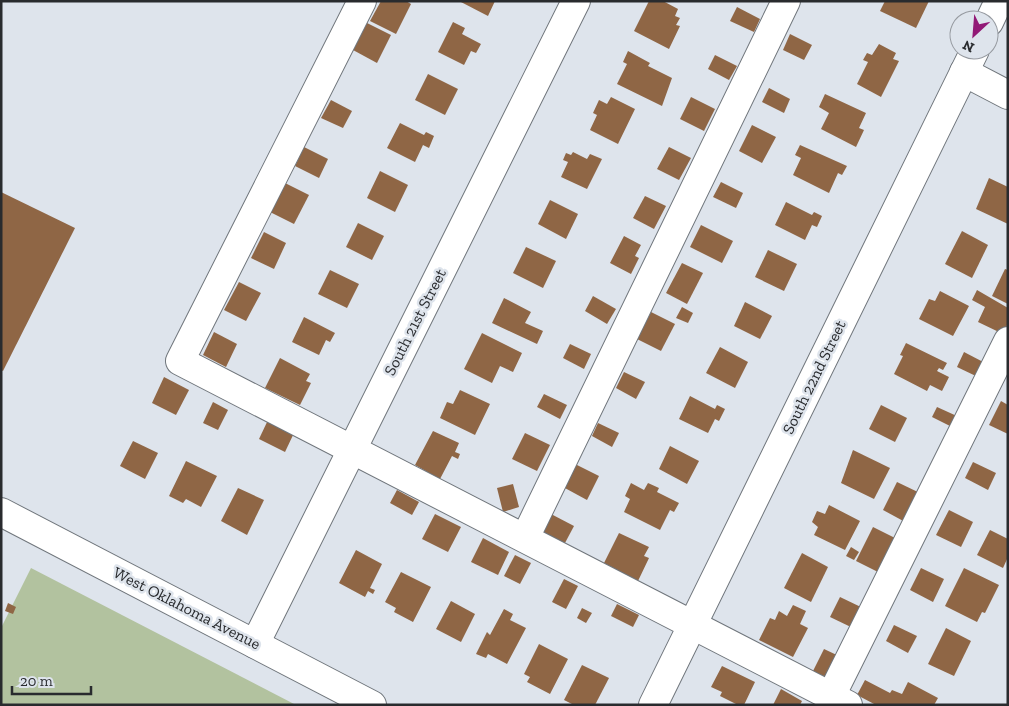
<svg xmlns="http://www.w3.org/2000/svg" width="1009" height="706" font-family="'Zilla Slab',serif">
<rect width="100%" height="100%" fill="#dee4ec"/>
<polygon fill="#b2c29f" points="31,568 296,705 1,705 1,628"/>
<g fill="#8f6645">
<polygon points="381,1 406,1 411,4 396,34 370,21"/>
<polygon points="459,1 495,1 488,16"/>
<polygon points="649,1 663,1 678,9 675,16 680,18 676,25 680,26 669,49 634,31"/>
<polygon points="885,1 929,1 916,28 880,11"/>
<polygon points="737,7 760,19 754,32 730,21"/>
<polygon points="453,22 465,28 462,34 481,44 476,53 471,51 464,65 438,52"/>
<polygon points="367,23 391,35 377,63 353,50"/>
<polygon points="790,34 812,45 804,60 783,50"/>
<polygon points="879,44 896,53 893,59 899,61 881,97 857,84 868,62 863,60 867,53 872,55"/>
<polygon points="628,51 650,63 648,66 672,78 662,106 617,84 627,64 623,62"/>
<polygon points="715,55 737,66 729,80 708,69"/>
<polygon points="428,74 458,89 445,115 415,100"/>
<polygon points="769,88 790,99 784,113 762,102"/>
<polygon points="825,94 866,113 859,128 864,130 856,147 821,129 829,113 819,107"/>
<polygon points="611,97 635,109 618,144 590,130 597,115 593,113 599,100 607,104"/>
<polygon points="691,97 715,109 704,131 680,119"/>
<polygon points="331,100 352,111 343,128 321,118"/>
<polygon points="400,123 424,135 426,132 434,136 429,148 423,145 415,162 387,148"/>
<polygon points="752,125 776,137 762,163 739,151"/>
<polygon points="800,145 847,166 842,175 838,173 829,193 793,175 801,158 795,155"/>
<polygon points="304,147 328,159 319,178 295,166"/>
<polygon points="669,147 691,158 679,180 657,169"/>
<polygon points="573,152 587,159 590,154 602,159 587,189 561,177 568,162 563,160 566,153 571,155"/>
<polygon points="380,171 408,185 395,212 367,198"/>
<polygon points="989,178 1008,187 1008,224 976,209"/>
<polygon points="721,182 743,193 736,208 713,197"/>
<polygon points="285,183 309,195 294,224 270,212"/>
<polygon points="1,192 75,228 3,371 1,370"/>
<polygon points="645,196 666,206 654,229 633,218"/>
<polygon points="550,200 578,214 566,239 538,224"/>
<polygon points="786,202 812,215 814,212 822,216 817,227 812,225 805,240 775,225"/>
<polygon points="358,223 384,236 372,260 346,247"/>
<polygon points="701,225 733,241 722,263 690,247"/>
<polygon points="962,231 988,245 972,278 945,264"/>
<polygon points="264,232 286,243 274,269 251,258"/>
<polygon points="624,236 641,245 635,256 639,258 631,274 610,263"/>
<polygon points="526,247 556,261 543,288 513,273"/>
<polygon points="768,250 797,264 784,291 755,277"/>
<polygon points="682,263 703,273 687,304 666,293"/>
<polygon points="1005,269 1008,270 1008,304 992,296"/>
<polygon points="330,270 359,284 347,308 318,294"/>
<polygon points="239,282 261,293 246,321 224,310"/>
<polygon points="977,290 1008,308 1008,323 1003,334 978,322 985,307 972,300"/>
<polygon points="940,291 969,306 953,336 919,319 929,299 935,301"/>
<polygon points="593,296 616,309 607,324 585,311"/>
<polygon points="504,298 531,312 525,323 543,331 537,344 492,323"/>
<polygon points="745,302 772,316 760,339 734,326"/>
<polygon points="682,307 693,313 688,323 676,318"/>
<polygon points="651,312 675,324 661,351 637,339"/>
<polygon points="304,317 335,333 330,342 326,340 319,355 292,342"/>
<polygon points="214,332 237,344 226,367 203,355"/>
<polygon points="482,333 522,353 513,372 500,366 492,383 464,369"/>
<polygon points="906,343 947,363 943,370 939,368 937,371 949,377 942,391 930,385 927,391 894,374 903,356 900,355"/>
<polygon points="570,344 591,354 584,369 563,358"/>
<polygon points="720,347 748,362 735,388 706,373"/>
<polygon points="964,352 987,364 980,378 957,367"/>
<polygon points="280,358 310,374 306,381 311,383 300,405 265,388"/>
<polygon points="624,372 645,382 636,399 616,388"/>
<polygon points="164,377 189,390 176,415 152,403"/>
<polygon points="460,390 490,404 475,435 440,418 447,402 453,404"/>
<polygon points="544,394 567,405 560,419 537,407"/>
<polygon points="690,396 715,409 717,405 725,409 719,421 715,419 708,433 679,419"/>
<polygon points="1001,401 1008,405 1008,434 989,425"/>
<polygon points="213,402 228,410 218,430 203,423"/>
<polygon points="881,405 907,418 895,442 869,429"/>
<polygon points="937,407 959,417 954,428 932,417"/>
<polygon points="268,420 294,433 285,452 259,439"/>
<polygon points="598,423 619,433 612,447 592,436"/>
<polygon points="433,431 459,443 455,452 460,454 458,459 452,456 440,479 415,465"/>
<polygon points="525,433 550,445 537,471 512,459"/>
<polygon points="133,441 158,453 145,479 120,466"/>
<polygon points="670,446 699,461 687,484 659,469"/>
<polygon points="853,450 890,468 874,499 841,483"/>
<polygon points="186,461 217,476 201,507 186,499 183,503 169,496"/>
<polygon points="973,462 996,473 988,490 965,478"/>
<polygon points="575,464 599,476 587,500 563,487"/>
<polygon points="897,482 922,494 907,523 883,510"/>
<polygon points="631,483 644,490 648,483 659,488 657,492 679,503 674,512 670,510 660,530 624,512 630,499 625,496"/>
<polygon points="513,484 519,507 503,512 497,488"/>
<polygon points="238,488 264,500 247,535 221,521"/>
<polygon points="397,490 419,502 412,515 390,503"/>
<polygon points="829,505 860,521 845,550 814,535 818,527 812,522 817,511 825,514"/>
<polygon points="949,510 973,522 961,547 936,535"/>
<polygon points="435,514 461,527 448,552 422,539"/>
<polygon points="551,514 574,526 565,543 542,532"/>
<polygon points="873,527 897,539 880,573 856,561"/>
<polygon points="990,530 1008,539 1008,557 1003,568 977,555"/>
<polygon points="619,533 649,547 644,556 649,558 638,581 604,563"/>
<polygon points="483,538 509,552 498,575 471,562"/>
<polygon points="851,547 859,552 854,560 846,556"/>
<polygon points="356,550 382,564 370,588 375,590 373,594 368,591 365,597 339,583"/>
<polygon points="802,553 828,567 811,602 784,588"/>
<polygon points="515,555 531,563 520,584 504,576"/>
<polygon points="921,568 944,579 933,602 910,590"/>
<polygon points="964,568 999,585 985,613 982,612 977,622 945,606"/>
<polygon points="401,572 431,587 413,622 394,612 396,608 385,602"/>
<polygon points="564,579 578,586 566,609 552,602"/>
<polygon points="840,597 865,609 855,629 830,617"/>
<polygon points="451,601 475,614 461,642 436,629"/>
<polygon points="8,603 16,607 13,614 5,611"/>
<polygon points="617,604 639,615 633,627 611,616"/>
<polygon points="793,605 806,611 800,624 808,628 793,657 759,640 770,618 775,620 779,611 787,616"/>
<polygon points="582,608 592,613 586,623 577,618"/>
<polygon points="504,609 513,614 510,620 526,628 507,664 488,654 486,658 476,654 487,632 490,635"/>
<polygon points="894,625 917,636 908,653 886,641"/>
<polygon points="946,628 971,641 954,676 928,664"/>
<polygon points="539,644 568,659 550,694 527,682 530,677 524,674"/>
<polygon points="824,649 841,657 830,679 813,671"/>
<polygon points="582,665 609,678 595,705 574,705 564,700"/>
<polygon points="722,666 755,682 744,705 738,705 720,696 722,692 711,687"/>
<polygon points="865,680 890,693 892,690 902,694 908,682 938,698 934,705 876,705 857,695"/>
<polygon points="781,689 802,701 800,705 773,705"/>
</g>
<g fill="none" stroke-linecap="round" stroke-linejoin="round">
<g stroke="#70767c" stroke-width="30">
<g id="minor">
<polyline points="362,1 180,361 848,705"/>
<polyline points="989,22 999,1"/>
<polyline points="964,72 1008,95"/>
<polyline points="525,538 786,1"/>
<polyline points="255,644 576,1"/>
<polyline points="831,696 1008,341"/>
<polyline points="653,705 975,50"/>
</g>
</g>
<g stroke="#70767c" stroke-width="30">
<polyline id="major" points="1,512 372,705"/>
</g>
<use href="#minor" stroke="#fff" stroke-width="28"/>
<use href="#major" stroke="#fff" stroke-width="28"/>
</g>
<g text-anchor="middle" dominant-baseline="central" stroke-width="5" stroke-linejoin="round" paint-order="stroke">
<g font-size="16" fill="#292b2e" stroke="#dee4ec">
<text transform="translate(415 322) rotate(-63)">South 21st Street</text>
<text transform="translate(814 377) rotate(-64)">South 22nd Street</text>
<text transform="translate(187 608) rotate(27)">West Oklahoma Avenue</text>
</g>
</g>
<rect width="1009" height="706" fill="none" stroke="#292b2e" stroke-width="5"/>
<g transform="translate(974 35) rotate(206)"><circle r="24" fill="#dee4ec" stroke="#969aa0"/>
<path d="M0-4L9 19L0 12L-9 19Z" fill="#921976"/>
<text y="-8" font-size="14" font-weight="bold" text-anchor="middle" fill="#292b2e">N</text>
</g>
<path d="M12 686v8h79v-8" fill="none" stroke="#292b2e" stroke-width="2.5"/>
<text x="20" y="686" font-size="15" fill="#292b2e" stroke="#dee4ec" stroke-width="4" paint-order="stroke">20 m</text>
</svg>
